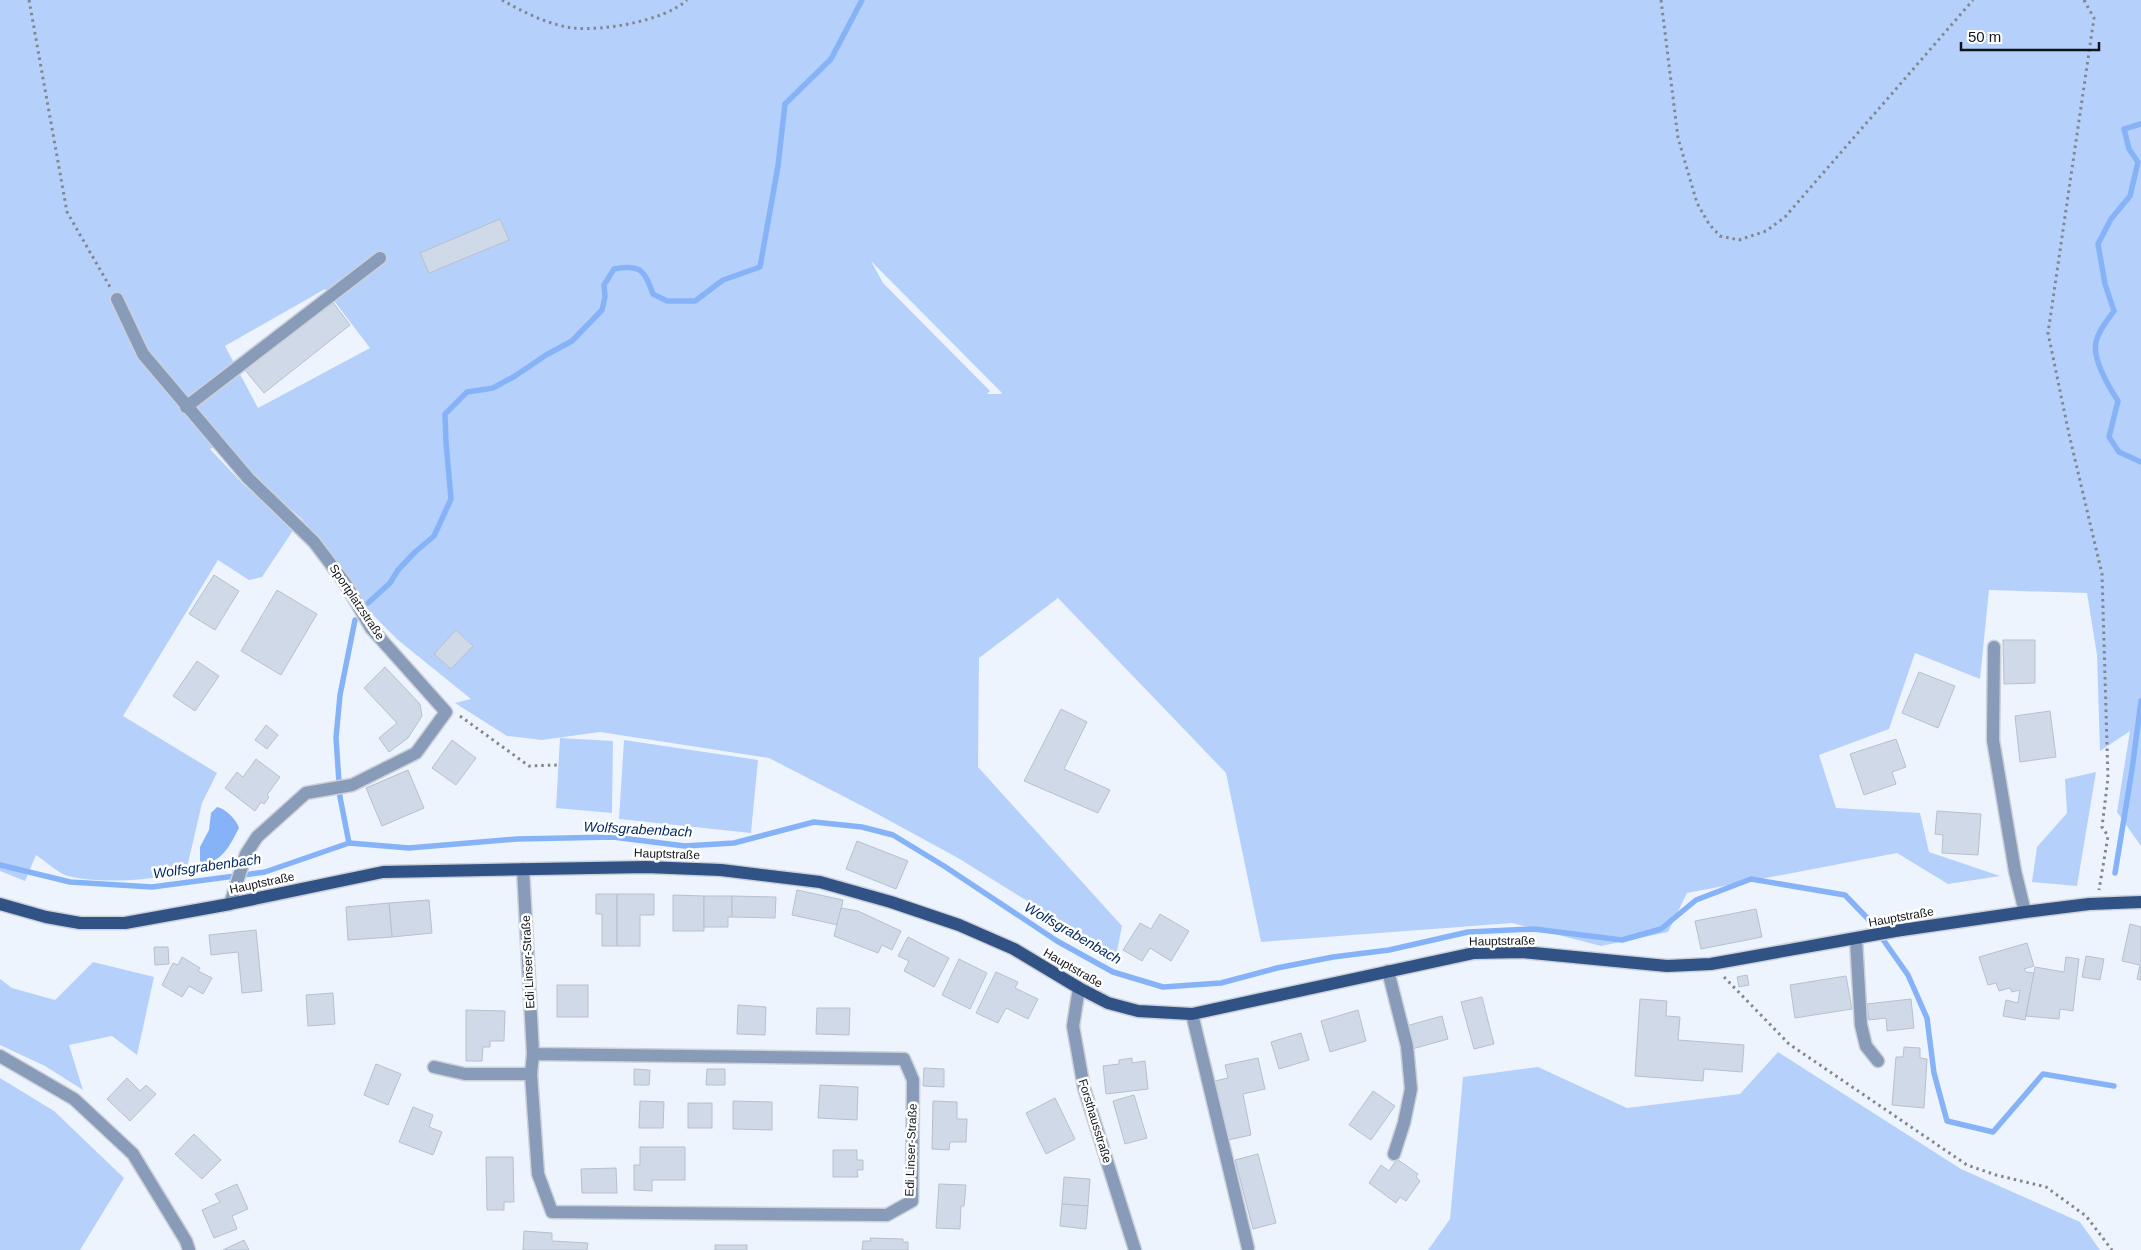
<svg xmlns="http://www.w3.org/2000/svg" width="2141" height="1250" font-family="Helvetica,sans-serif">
<rect width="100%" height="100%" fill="#eef4fd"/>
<g fill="#b5d1fb" fill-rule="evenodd">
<path d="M0 0H2141V846L2117 812 2130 731 2100 751 2097 655 2087 593 1989 590 1980 679 1915 653 1889 729 1819 755 1836 808 1920 813 1929 852 2000 876 1948 884 1897 853 1687 893 1668 932 1601 946 1512 923 1261 942 1226 773 1058 598 979 658 978 767 1122 926 1116 956 958 858 870 810 769 758 600 732 542 740 507 736 455 703 471 699 398 640 360 602 332 555 301 518 254 477 227 442 210 449 244 485 294 529 262 577 249 580 218 560 123 716 217 773 202 803 186 872C154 880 97 885 65 875 56 871 45 861 36 855L25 881 0 871ZM871 261 1002 393 1001 394H987L990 391 883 283ZM325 289 370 348 258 408 225 346Z"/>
<polygon points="560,738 613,741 612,813 556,808"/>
<polygon points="624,740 758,760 751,833 619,819"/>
<polygon points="2096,772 2077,886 2032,882 2037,847 2067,813 2065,779"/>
<polygon points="93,962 154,977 137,1055 112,1036 69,1045 83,1090 45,1066 0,1045 0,979 12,988 55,1000"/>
<polygon points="1778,1052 1961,1169 2080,1222 2100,1250 1428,1250 1450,1219 1463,1077 1538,1067 1627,1108 1740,1094"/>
<polygon points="0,1078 54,1111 124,1178 80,1250 0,1250"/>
</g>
<path fill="#86b3f8" d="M217 807C226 809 236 819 239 828 231 843 223 862 204 863L200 861V847L209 830 211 813Z"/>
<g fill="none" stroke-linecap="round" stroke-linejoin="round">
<g stroke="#86b3f8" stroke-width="5.5">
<path d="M2141 124 2124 129 2129 149 2138 162 2130 196 2111 219 2098 244 2105 284 2114 311C2107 321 2098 331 2096 342 2092 359 2109 387 2118 401L2109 437 2119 452 2141 462"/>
<path d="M368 603 390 583 398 570 415 552 434 536 451 499 446 442 445 414 467 392 493 388 515 376 546 355 572 341 602 310 605 297 604 285 614 269C641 264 644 270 653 294L667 301H695L723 280 760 267 778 166 785 104 831 59 862 0"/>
<polyline points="349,843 340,797 336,738 340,695 355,620"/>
<polyline points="0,865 70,882 152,887 265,872 349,843 409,848 517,839 613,837 685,846 734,843 814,822 862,827 893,835 944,866 1057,941 1113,972 1163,987 1221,983 1277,968 1333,957 1389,950 1468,932 1534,929 1622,940 1661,929 1696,900 1751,879 1845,895 1870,921 1908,975 1927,1018 1934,1073 1947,1121 1993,1132 2043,1074 2114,1086"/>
<polyline points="2115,873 2132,770 2141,701"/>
</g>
</g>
<g fill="#d0d9e7" stroke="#b7c0ce">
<polygon points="500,219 509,240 429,273 420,253"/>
<polygon points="332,301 350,325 264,393 245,370"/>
<polygon points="214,575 239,591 215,630 189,614"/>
<polygon points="277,590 317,614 281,675 241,651"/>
<polygon points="456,630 473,646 451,669 434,654"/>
<polygon points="2003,640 2035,640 2035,683 2004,684"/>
<polygon points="197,661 219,676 195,711 173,696"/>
<polygon points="385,667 420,704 422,716 408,738 389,752 379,738 397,723 364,688"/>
<polygon points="1919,672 1955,686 1938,728 1902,713"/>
<polygon points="1061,709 1087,722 1064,769 1110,790 1098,813 1024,781"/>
<polygon points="2050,711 2056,757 2020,762 2015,716"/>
<polygon points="266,725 278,735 267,749 255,740"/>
<polygon points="1896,739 1906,767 1892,772 1896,784 1864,795 1850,754"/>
<polygon points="452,740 476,758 456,785 432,768"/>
<polygon points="256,759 280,777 267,795 269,797 264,804 261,802 255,811 225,788 237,772 243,777"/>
<polygon points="408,770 424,808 382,826 366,788"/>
<polygon points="1937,811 1981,814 1978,855 1942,853 1943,835 1935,834"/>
<polygon points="857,841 908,861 896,889 846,869"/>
<polygon points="797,890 843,900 838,925 792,915"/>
<polygon points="596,894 617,894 617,946 602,946 602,914 596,914"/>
<polygon points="617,894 654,894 654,915 640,915 640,946 617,946"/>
<polygon points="673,895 704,896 704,931 673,931"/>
<polygon points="704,896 732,896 732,917 728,917 728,927 704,927"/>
<polygon points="732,896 776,897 775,918 732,917"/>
<polygon points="429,900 432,933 392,937 389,903"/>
<polygon points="389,903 392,937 348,940 346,907"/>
<polygon points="841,908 858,911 901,931 892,950 882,945 878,953 834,936"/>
<polygon points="1756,909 1762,937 1701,949 1695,921"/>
<polygon points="1160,914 1189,931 1171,961 1150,948 1142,961 1123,950 1140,923 1151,929"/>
<polygon points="2130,924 2141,927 2141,980 2137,979 2140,965 2122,961"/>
<polygon points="256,930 262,991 242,993 238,952 211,955 209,935"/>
<polygon points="908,937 949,958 934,987 904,971 909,961 898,956"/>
<polygon points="2027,943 2034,966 2024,969 2026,972 2034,973 2025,1020 2003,1016 2006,1000 2018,1003 2020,990 2012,992 2010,988 1999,991 1996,983 1988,985 1979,957"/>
<polygon points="154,947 168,947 169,964 155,965"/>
<polygon points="2086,956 2104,959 2100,980 2082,977"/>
<polygon points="182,957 200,968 198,971 212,978 203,994 189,986 182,997 162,985 173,963 178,965"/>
<polygon points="2066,957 2079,959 2073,1011 2060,1009 2059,1019 2026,1016 2035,967 2064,972"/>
<polygon points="959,959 987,973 970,1009 942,995"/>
<polygon points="996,972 1018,982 1015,988 1038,999 1028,1019 1006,1008 998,1023 976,1013"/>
<polygon points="1747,975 1749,985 1739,987 1737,977"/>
<polygon points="1846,976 1852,1009 1795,1018 1790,985"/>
<rect x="557" y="985" width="31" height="32"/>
<polygon points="333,993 335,1024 308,1026 306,995"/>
<polygon points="1482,997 1494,1044 1474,1049 1461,1002"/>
<polygon points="1640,999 1667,1001 1666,1016 1680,1017 1678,1040 1744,1045 1742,1072 1704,1069 1703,1081 1635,1076"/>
<polygon points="1911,999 1914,1028 1887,1031 1886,1018 1869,1020 1867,1004"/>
<polygon points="738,1005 766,1007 765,1035 737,1034"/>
<polygon points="817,1008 850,1008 849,1035 816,1034"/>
<polygon points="466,1010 505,1011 504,1041 490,1041 490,1047 483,1047 482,1061 466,1061"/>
<polygon points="1358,1010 1366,1041 1330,1052 1321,1021"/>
<polygon points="1442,1016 1448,1039 1412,1049 1406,1026"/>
<polygon points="1301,1033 1309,1060 1279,1069 1271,1042"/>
<polygon points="1904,1047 1920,1048 1920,1058 1927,1059 1924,1108 1892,1105 1896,1057 1903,1057"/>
<polygon points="1132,1058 1132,1063 1145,1061 1148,1089 1106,1094 1103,1066 1119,1064 1119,1060"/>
<polygon points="1258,1058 1265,1089 1243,1094 1251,1135 1228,1140 1215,1081 1228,1078 1225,1065"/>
<polygon points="376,1064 401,1074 388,1105 364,1095"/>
<polygon points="924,1068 944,1069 944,1087 923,1086"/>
<polygon points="634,1069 650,1070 649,1085 634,1085"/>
<polygon points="707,1069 725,1069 725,1085 706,1085"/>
<polygon points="127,1078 140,1091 146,1085 156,1094 130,1121 107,1099"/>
<polygon points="820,1085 858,1087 857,1120 818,1118"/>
<polygon points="1373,1091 1395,1106 1371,1140 1349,1125"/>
<polygon points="1134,1095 1147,1138 1125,1144 1113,1101"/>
<polygon points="1055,1098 1075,1139 1046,1154 1026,1113"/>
<polygon points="640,1101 664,1102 663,1128 639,1128"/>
<polygon points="733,1101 772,1102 772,1130 733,1129"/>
<polygon points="933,1101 957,1102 957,1119 967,1119 966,1142 950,1142 949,1150 932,1149"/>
<rect x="688" y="1103" width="24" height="25"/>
<polygon points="413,1107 433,1115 429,1127 442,1132 433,1155 399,1142"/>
<polygon points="194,1134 221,1160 202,1179 175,1154"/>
<polygon points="640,1147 685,1147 685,1180 652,1180 652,1191 634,1190 634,1165 640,1165"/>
<polygon points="833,1150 857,1150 857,1160 863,1160 863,1170 857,1170 858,1177 833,1177"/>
<polygon points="1258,1154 1276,1223 1253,1229 1235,1160"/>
<polygon points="486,1157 513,1157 514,1202 504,1202 504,1210 487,1210"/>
<polygon points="1397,1159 1418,1174 1416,1177 1420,1181 1406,1201 1400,1197 1396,1203 1369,1183 1381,1165 1389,1171"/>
<polygon points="616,1168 617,1193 582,1193 581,1169"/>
<polygon points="1064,1177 1090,1179 1088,1206 1062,1204"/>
<polygon points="237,1184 248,1209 232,1216 237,1229 214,1238 202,1210 220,1202 215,1194"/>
<polygon points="939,1184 966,1185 964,1206 961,1206 960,1229 936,1228"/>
<polygon points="1062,1204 1088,1206 1086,1229 1060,1226"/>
<polygon points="524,1231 552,1233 552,1241 588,1243 587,1250 523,1250"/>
<polygon points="870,1238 903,1239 903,1242 908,1242 908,1250 862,1250 863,1241 871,1241"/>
<polygon points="244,1240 249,1250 223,1250"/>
<rect x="715" y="1245" width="32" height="5"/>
</g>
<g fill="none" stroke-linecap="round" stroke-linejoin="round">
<g stroke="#cbd0d9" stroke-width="15">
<g id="minor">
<polyline points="117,299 143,354 248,478 314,542 345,583 371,628 446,712 416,753 352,785 306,793 257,837 246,854 230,904"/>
<polyline points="186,407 380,258"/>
<polyline points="1994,647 1993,740 2015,871 2025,912"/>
<polyline points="523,869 533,1054 531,1074 538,1174 552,1212 887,1215 912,1201 913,1080 904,1059 533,1054"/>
<polyline points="1856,939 1861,1025 1866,1046 1878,1061"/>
<polyline points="1388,971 1407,1046 1411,1089 1404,1123 1394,1154"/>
<polyline points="1079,988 1073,1026 1084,1088 1135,1250"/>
<polyline points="1192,1014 1248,1248"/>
<polyline points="0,1056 74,1099 133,1154 186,1241 189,1250"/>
<polyline points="434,1067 465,1074 531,1074"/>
</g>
</g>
<g stroke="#cbd0d9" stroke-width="15">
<polyline id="major" points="0,904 46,917 80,923 125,923 230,904 383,872 646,867 721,870 820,882 891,902 959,925 1014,949 1079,988 1108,1003 1138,1011 1192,1014 1474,953 1523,952 1667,966 1711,964 1895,931 2025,912 2089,904 2141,902"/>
</g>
<g stroke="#82878e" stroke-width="3" stroke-dasharray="2.5 4" stroke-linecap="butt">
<polyline points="29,0 67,212 110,287"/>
<path d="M502 0C523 12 549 25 573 28 604 31 664 21 687 0"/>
<polyline points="1661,0 1678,138 1697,203 1709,224 1720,236 1739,240 1766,231 1785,217 1973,0"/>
<polyline points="2084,0 2094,18 2048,333 2069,434 2102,574 2108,778 2102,827 2108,836 2099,890"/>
<polyline points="460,716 529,766 558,765"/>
<polyline points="1724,977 1789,1044 1967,1165 1996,1175 2046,1187 2086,1216 2112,1250"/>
</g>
<use href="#minor" stroke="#889bb9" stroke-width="12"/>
<use href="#major" stroke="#305285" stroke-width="12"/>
</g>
<g text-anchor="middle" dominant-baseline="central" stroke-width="5" stroke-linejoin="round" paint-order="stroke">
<g font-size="12" fill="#111419" stroke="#fff">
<text transform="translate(357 602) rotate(56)">Sportplatzstraße</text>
<text transform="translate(667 854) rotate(2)">Hauptstraße</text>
<text transform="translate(262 883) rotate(-12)">Hauptstraße</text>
<text transform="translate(1901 917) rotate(-10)">Hauptstraße</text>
<text transform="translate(1502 941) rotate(-1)">Hauptstraße</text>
<text transform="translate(528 962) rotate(-93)">Edi Linser-Straße</text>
<text transform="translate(1073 968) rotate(30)">Hauptstraße</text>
<text transform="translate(1095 1121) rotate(73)">Forsthausstraße</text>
<text transform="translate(911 1150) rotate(-88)">Edi Linser-Straße</text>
</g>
<g font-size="14" font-style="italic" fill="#022b66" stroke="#fff">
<text transform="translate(638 829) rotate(3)">Wolfsgrabenbach</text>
<text transform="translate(207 866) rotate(-8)">Wolfsgrabenbach</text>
<text transform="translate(1073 933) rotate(30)">Wolfsgrabenbach</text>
</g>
</g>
<path d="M1961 42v8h138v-8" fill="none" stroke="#111419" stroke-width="2.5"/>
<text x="1968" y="42" font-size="15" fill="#111419" stroke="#ffffff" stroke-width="4" paint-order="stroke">50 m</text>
</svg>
